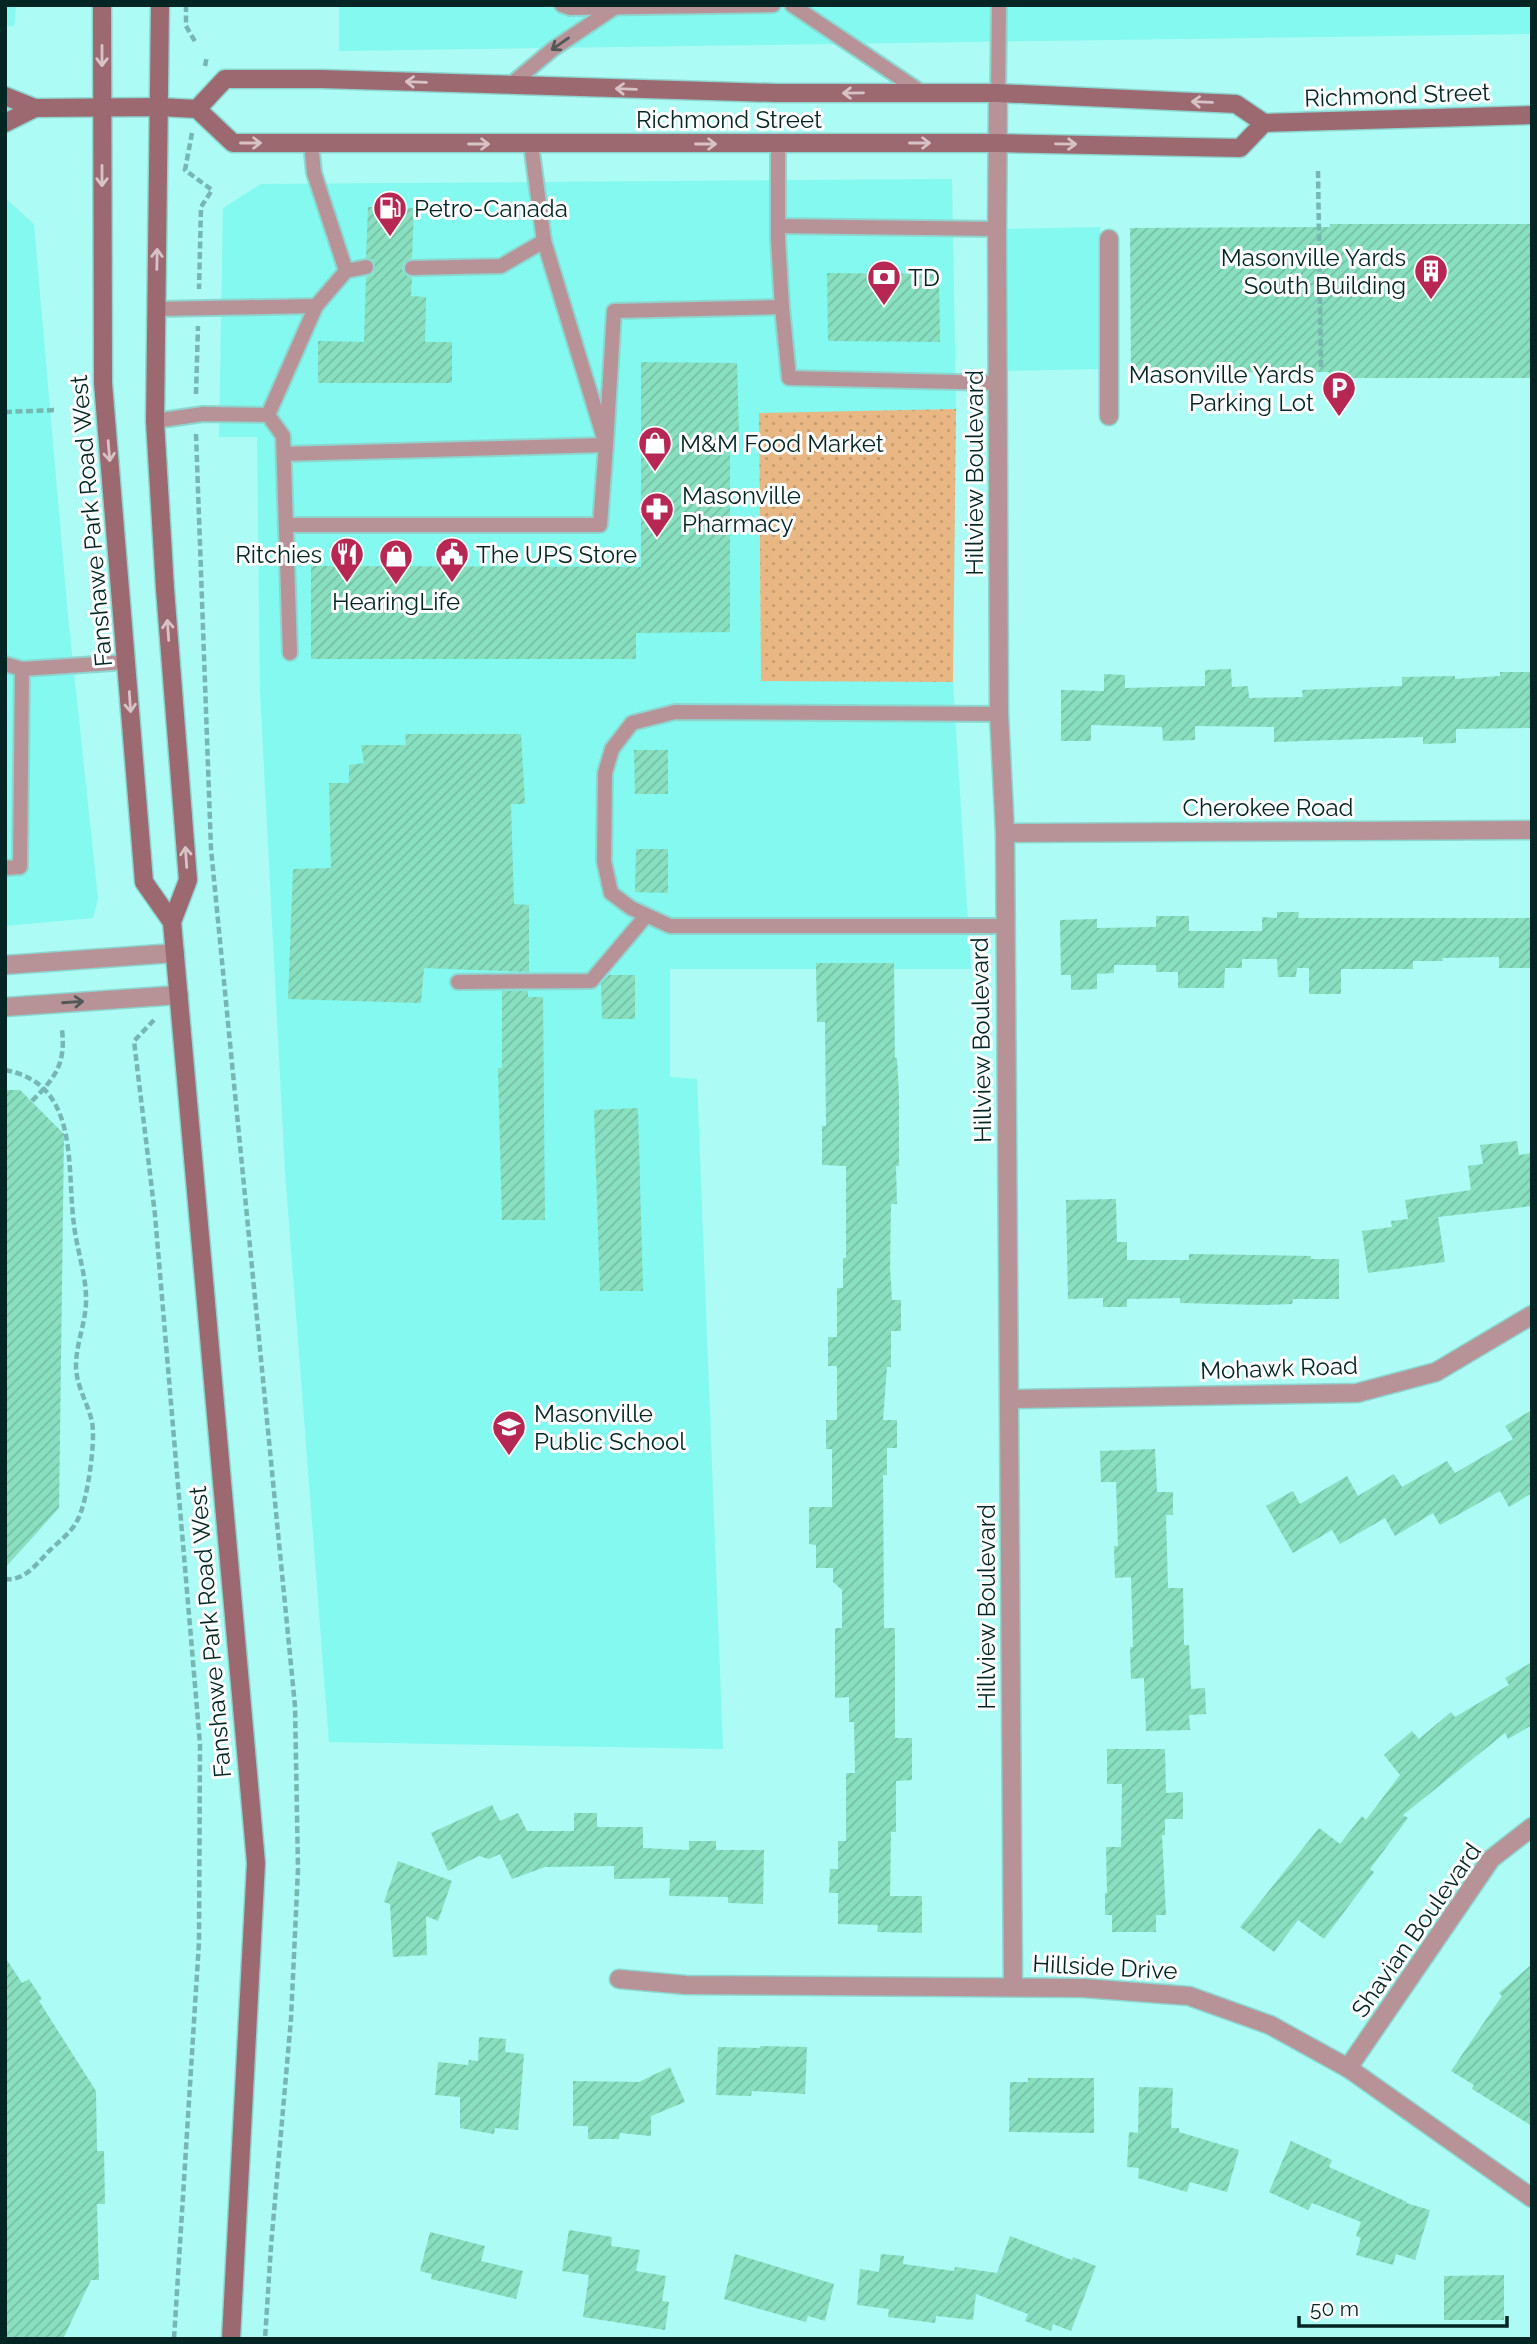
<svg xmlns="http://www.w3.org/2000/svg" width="1537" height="2344" font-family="Raleway,sans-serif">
<defs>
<pattern id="park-dots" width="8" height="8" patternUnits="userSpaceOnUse" patternTransform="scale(1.75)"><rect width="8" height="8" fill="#e8b783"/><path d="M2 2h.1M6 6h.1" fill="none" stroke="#c59d71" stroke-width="1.8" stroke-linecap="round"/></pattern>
<pattern id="building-hatch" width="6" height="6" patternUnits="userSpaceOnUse" patternTransform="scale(1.75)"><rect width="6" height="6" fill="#88e0c0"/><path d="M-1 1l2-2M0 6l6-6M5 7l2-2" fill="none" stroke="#74c0a5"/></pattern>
</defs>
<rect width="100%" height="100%" fill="#acfbf4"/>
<g fill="#83f9ef">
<polygon points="5,5 16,5 14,26 5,26"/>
<polygon points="339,5 1532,5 1532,34 339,51"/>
<polygon points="952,179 956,409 759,414 761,680 953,682 971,969 670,969 670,1077 697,1079 723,1749 329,1742 285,1172 260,691 257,437 219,437 223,208 261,184"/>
<polygon points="5,198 34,224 68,616 98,899 93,918 5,926"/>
<polygon points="1100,227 1103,369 1006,371 1003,229"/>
</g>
<polygon fill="url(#park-dots)" points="956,409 953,682 761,681 759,413"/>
<g fill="url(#building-hatch)">
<polygon points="368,207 414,208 412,258 404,263 402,269 407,276 412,278 411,296 426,297 425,342 452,342 452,383 318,383 318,341 364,342 366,277 373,274 375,266 373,260 366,258"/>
<polygon points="1330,224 1532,224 1532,378 1329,378 1329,372 1131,373 1130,228 1330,227"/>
<polygon points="827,273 939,274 940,342 828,341"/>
<polygon points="641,362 737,363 739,435 730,434 730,632 636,633 636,659 311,659 311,566 641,567"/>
<polygon points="1231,669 1232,687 1248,686 1249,698 1303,697 1302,690 1402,686 1402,677 1455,676 1455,679 1500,676 1500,672 1532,672 1532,728 1456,729 1456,743 1423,744 1423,737 1274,742 1274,727 1195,726 1195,740 1163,741 1162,727 1091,725 1091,741 1061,741 1061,690 1104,691 1104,674 1125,675 1125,688 1205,686 1205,670"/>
<polygon points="405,734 521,734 525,804 511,804 514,904 529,905 529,972 424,968 421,1003 288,999 293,869 331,868 329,783 349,783 349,765 364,763 361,745 406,745"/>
<polygon points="634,750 668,750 668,794 635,794"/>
<polygon points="636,849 668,849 668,893 635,892"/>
<polygon points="1277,912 1299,912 1298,918 1532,918 1532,968 1499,968 1499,957 1442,958 1443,961 1413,961 1413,969 1341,969 1341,994 1309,994 1309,968 1297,968 1296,977 1278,977 1277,959 1242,959 1242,968 1225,968 1224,988 1178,988 1178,972 1156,972 1156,965 1114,965 1114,973 1097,974 1097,989 1071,990 1071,975 1061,975 1060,920 1097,919 1097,928 1156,927 1156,916 1189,916 1189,931 1262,931 1262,917 1277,918"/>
<polygon points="816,963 894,963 895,1058 897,1058 899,1095 899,1166 896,1166 897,1204 891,1204 890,1268 892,1300 901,1300 901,1331 891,1331 891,1367 887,1367 883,1420 897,1420 897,1448 887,1448 887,1475 883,1475 884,1628 895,1628 895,1738 912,1738 912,1780 896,1781 896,1832 891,1832 890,1896 922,1896 922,1933 877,1932 878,1925 838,1924 838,1893 829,1893 830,1869 838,1869 838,1841 846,1841 846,1773 855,1773 854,1722 849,1722 849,1697 835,1698 835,1628 842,1628 842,1590 833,1582 833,1568 816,1568 816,1545 809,1544 809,1507 832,1507 832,1449 826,1449 826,1420 837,1420 837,1366 828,1366 828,1337 837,1337 837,1288 843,1288 843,1258 846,1258 846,1166 822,1165 822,1126 826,1126 825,1022 817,1022"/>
<polygon points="609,975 635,975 635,1019 602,1019 601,984"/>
<polygon points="502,991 528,991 528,997 543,997 545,1220 502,1220 498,1068 502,1068"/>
<polygon points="5,1090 20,1090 64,1134 59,1508 5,1568"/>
<polygon points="638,1108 643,1291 600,1291 594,1110"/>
<polygon points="1517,1141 1519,1155 1532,1153 1532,1206 1438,1217 1445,1262 1368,1273 1362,1231 1392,1227 1391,1221 1408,1219 1405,1200 1471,1190 1468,1166 1483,1164 1480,1145"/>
<polygon points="1116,1199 1117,1242 1127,1242 1127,1260 1189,1260 1189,1254 1311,1256 1311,1259 1339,1259 1339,1299 1293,1299 1292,1304 1263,1305 1180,1303 1180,1298 1127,1299 1127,1307 1103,1307 1103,1298 1068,1299 1066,1200"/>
<polygon points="1532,1410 1532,1493 1509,1507 1500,1491 1440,1525 1433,1513 1395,1536 1385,1518 1340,1544 1332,1530 1293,1553 1266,1506 1293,1491 1300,1504 1347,1476 1358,1496 1394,1474 1402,1487 1447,1461 1455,1473 1513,1439 1505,1426"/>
<polygon points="1155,1449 1157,1492 1173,1492 1173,1515 1166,1515 1168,1588 1183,1588 1184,1645 1189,1645 1191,1689 1205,1688 1206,1714 1189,1715 1190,1730 1146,1731 1144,1678 1131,1679 1130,1647 1133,1647 1131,1577 1115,1578 1114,1546 1118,1546 1116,1482 1101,1482 1100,1451"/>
<polygon points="1532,1662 1532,1725 1508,1739 1505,1733 1403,1815 1408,1818 1370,1869 1374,1872 1324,1939 1298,1920 1274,1952 1240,1927 1319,1828 1340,1844 1362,1816 1366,1820 1400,1775 1384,1755 1412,1731 1419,1739 1451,1712 1455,1717 1509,1685 1505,1678"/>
<polygon points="1107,1749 1165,1749 1166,1793 1183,1792 1183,1819 1165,1819 1165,1835 1162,1835 1166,1915 1156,1915 1156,1932 1112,1932 1112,1915 1105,1915 1105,1893 1107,1893 1106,1847 1121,1847 1122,1784 1107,1784"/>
<polygon points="492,1805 500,1821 518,1813 527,1831 574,1831 574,1813 597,1813 597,1827 643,1827 643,1848 689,1850 689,1841 716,1841 716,1850 764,1850 763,1904 728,1903 728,1897 669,1896 670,1878 614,1879 614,1866 545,1867 512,1879 500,1854 489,1859 479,1856 448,1871 431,1833"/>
<polygon points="398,1861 452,1881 438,1921 426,1916 427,1955 393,1957 390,1904 384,1902"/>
<polygon points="5,1957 22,1983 29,1979 42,1999 39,2001 96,2091 97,2151 104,2151 105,2204 97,2204 99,2280 91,2280 63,2339 5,2339"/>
<polygon points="1532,1964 1532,2126 1472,2089 1474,2085 1451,2071 1502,1996 1499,1993"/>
<polygon points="479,2037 506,2039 505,2052 524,2054 518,2130 495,2128 494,2134 460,2128 460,2097 435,2095 438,2062 468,2065 469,2060 478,2061"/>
<polygon points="760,2046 807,2047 805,2094 752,2091 751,2096 716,2095 718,2047 760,2048"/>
<polygon points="670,2067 685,2102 651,2116 651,2136 620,2133 619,2139 588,2139 588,2126 573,2126 573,2081 639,2082"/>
<polygon points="1028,2078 1094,2078 1094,2133 1009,2132 1010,2082 1028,2082"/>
<polygon points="1139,2087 1173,2088 1171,2128 1179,2128 1179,2132 1239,2150 1227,2192 1190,2182 1187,2192 1138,2178 1139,2168 1127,2167 1129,2132 1138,2133"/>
<polygon points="1291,2141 1332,2160 1329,2167 1407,2202 1406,2203 1430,2210 1415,2260 1396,2254 1393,2265 1356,2255 1361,2238 1356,2236 1361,2222 1312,2203 1308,2210 1269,2192"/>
<polygon points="569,2230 612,2237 611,2246 640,2250 636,2271 666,2276 662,2301 669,2302 665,2330 583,2317 589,2275 562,2271"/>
<polygon points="430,2232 485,2246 481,2261 523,2271 516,2299 431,2279 432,2274 420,2271"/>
<polygon points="1010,2236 1072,2260 1073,2257 1096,2266 1071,2331 1053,2324 1051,2331 1025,2321 1028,2314 976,2294 973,2320 936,2316 935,2323 888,2317 889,2309 857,2305 860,2269 879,2272 881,2254 904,2256 903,2264 954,2271 955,2267 997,2273"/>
<polygon points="735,2254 834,2284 825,2321 808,2316 806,2322 724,2299"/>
<polygon points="1504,2275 1504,2320 1444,2320 1444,2276"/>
</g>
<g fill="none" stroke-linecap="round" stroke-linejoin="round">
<g stroke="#8ed5cf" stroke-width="18">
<g id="service">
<polyline points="562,5 570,8 773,5"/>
<polyline points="792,5 921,92"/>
<polyline points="509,86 553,49 614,8"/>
<polyline points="998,93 999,5"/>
<polyline points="311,143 314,173 346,271"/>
<polyline points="778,226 997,229"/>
<polyline points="412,268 501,266 544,241"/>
<polyline points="782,307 789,378 998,383"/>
<polyline points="156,309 316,306"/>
<polyline points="268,415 316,306 346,271 366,267"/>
<polyline points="155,421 203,414 268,415 283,436 290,653"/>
<polyline points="284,454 606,445 614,311 782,307 778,239 778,144"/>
<polyline points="286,525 600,525 606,445 544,241 531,144"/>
<polyline points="5,664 22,669 127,662"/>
<polyline points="999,714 675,712 632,723 612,749 605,773 604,861 611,893 631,908 670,926 1003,926"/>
<polyline points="5,868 20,867 22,669"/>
<polyline points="458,982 591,981 646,916"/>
</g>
</g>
<g stroke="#8ed5cf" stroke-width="21">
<g id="minor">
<polyline points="998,93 997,229 999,714 1005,833 1013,1987"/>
<polyline points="1109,416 1109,239"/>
<polyline points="1005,833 1532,830"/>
<polyline points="1010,1399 1357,1393 1436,1372 1532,1315"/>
<polyline points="619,1979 686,1985 1083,1988 1189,1996 1270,2025 1348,2068 1532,2198"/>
<polyline points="1348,2068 1491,1859 1532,1827"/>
</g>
</g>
<g stroke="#8ed5cf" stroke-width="21">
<g id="tertiary">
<polyline points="5,965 175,953"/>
<polyline points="5,1007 179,995"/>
</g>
</g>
<g stroke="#8ed5cf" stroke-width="21">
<g id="secondary">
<polyline points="102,5 103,383 144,882 172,922"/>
<polyline points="160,5 155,421 165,589 188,880 172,922 256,1863 231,2339"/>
<polyline points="5,96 35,108 159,107 197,109 233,143 997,143 1240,148 1264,123"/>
<polyline points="197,109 225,79 321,79 776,93 998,93 1236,104 1264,123 1532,115"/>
<polyline points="5,123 35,108"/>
</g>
</g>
<g stroke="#76b7b1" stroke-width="4.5" stroke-dasharray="7 3.5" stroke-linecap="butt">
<polyline points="186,5 186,26 196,43"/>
<polyline points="205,66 207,56"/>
<polyline points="192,133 185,170 212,190 201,207 199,289"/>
<polyline points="1318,171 1321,367"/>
<polyline points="196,394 198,326"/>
<polyline points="5,412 57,410"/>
<polyline points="196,434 211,849 295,1706 298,1869 291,2019 271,2246 265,2339"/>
<polyline points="154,1020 134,1041 155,1215 200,1744 199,1942 174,2339"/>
<path d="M5 1070C81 1084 66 1167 74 1225 77 1251 87 1277 86 1303 85 1325 76 1344 76 1366 76 1386 88 1403 92 1422 96 1442 87 1504 77 1521 71 1533 57 1543 48 1552 36 1565 24 1581 5 1579"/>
<path d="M32 1101C55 1078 66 1064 62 1030"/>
</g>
<use href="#service" stroke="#b79398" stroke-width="14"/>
<use href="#minor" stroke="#b79398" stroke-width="18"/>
<use href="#tertiary" stroke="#b79398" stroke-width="18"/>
<use href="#secondary" stroke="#9c6971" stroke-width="18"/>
</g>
<defs><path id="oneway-shaft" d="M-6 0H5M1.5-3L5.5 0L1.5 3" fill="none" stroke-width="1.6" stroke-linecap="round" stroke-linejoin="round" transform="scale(1.75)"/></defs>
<g stroke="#545758">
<use href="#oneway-shaft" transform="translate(560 44) rotate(145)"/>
<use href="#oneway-shaft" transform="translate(73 1002) rotate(-4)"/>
</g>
<g stroke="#d7c3c6">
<use href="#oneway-shaft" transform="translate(102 56) rotate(90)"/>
<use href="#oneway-shaft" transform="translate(416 82) rotate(-178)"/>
<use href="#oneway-shaft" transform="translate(626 89) rotate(-178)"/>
<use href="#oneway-shaft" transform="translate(853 93) rotate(179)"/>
<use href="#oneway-shaft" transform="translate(1202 102) rotate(-178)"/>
<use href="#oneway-shaft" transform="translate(251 143)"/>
<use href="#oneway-shaft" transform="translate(920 143)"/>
<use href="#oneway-shaft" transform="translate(479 144)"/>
<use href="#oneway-shaft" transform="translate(706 144)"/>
<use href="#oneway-shaft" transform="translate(1066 144) rotate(1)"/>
<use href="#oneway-shaft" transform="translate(102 176) rotate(90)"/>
<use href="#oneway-shaft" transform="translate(157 259) rotate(-89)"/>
<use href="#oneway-shaft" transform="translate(109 451) rotate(85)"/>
<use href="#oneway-shaft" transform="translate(168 630) rotate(-94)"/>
<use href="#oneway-shaft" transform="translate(130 702) rotate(86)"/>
<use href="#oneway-shaft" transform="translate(186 857) rotate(-94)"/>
</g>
<defs>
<g id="fuel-pin" transform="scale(1.75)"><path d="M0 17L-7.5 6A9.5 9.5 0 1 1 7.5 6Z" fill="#b72753" stroke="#fff"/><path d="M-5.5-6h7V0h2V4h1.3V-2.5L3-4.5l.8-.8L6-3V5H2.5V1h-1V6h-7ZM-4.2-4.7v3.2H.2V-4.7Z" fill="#fff"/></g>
<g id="building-pin" transform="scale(1.75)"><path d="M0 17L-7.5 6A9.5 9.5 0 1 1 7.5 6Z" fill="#b72753" stroke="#fff"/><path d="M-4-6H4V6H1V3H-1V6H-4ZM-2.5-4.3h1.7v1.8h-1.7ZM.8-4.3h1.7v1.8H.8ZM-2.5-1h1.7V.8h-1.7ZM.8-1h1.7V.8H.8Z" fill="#fff"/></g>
<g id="bank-pin" transform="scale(1.75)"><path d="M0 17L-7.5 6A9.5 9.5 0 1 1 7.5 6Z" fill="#b72753" stroke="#fff"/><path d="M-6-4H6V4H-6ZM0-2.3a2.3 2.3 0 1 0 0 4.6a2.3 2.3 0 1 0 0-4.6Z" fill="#fff"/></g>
<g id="parking-pin" transform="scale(1.75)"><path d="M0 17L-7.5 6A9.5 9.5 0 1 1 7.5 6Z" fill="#b72753" stroke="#fff"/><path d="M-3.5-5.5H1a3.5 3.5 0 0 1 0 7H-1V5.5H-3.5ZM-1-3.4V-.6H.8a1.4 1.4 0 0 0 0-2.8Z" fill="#fff"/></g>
<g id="shop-pin" transform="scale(1.75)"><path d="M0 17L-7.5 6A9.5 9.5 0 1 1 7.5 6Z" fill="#b72753" stroke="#fff"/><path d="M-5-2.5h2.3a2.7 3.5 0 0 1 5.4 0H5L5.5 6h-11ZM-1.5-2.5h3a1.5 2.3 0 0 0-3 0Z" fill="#fff"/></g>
<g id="pharmacy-pin" transform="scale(1.75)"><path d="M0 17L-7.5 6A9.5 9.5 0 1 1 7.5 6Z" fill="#b72753" stroke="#fff"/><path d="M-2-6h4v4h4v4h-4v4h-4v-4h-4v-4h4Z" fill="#fff"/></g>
<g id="restaurant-pin" transform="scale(1.75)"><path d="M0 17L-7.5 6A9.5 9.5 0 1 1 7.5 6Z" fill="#b72753" stroke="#fff"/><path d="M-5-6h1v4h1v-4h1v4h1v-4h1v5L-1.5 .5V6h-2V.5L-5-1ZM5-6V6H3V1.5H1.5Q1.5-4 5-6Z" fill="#fff"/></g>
<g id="civic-pin" transform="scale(1.75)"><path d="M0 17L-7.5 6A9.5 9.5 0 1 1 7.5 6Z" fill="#b72753" stroke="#fff"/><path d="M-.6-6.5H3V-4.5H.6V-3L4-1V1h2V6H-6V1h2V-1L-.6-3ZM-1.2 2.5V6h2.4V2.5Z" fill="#fff"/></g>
<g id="school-pin" transform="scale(1.75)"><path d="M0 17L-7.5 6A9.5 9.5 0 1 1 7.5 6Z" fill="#b72753" stroke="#fff"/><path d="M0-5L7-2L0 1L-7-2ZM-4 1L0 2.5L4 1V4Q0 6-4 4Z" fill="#fff"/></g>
</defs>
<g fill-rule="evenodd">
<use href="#fuel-pin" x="390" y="208"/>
<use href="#building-pin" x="1431" y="271"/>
<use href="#bank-pin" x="884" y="277"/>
<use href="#parking-pin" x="1339" y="388"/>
<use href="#shop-pin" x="655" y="443"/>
<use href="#pharmacy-pin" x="657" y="509"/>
<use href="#restaurant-pin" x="347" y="554"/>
<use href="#civic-pin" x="452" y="554"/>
<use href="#shop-pin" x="396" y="556"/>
<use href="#school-pin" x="509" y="1427"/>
</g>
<g text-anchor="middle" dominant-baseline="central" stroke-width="6" stroke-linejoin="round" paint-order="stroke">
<g font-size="24" fill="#032624" stroke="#fff">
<text transform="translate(1397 95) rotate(-2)">Richmond Street</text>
<text x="729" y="119">Richmond Street</text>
<text transform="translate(974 473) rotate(-90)">Hillview Boulevard</text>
<text transform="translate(91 521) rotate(-95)">Fanshawe Park Road West</text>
<text x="1268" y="807">Cherokee Road</text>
<text transform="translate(981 1040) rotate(-91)">Hillview Boulevard</text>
<text transform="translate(1279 1368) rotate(-2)">Mohawk Road</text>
<text transform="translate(986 1607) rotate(-90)">Hillview Boulevard</text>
<text transform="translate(210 1632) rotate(-95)">Fanshawe Park Road West</text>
<text transform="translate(1416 1930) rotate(-55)">Shavian Boulevard</text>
<text transform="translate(1105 1967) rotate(3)">Hillside Drive</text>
</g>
<g font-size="24" fill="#032624" stroke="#fff" text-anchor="start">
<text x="414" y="208">Petro-Canada</text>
<text x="1406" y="257" text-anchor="end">Masonville Yards<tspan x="1406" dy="28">South Building</tspan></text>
<text x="908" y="277">TD</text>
<text x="1314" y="374" text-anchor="end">Masonville Yards<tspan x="1314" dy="28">Parking Lot</tspan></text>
<text x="680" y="443">M&amp;M Food Market</text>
<text x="682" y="495">Masonville<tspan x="682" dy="28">Pharmacy</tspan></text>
<text x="322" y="554" text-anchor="end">Ritchies</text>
<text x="476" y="554">The UPS Store</text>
<text x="396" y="601" text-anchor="middle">HearingLife</text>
<text x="534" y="1413">Masonville<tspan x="534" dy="28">Public School</tspan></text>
</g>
</g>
<rect width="1537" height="2344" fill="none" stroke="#032624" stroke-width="14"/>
<path d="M1299 2316v10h208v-10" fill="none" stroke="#032624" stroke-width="3.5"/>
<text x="1310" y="2316" font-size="21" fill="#032624" stroke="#ffffff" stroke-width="5" paint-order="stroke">50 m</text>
</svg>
